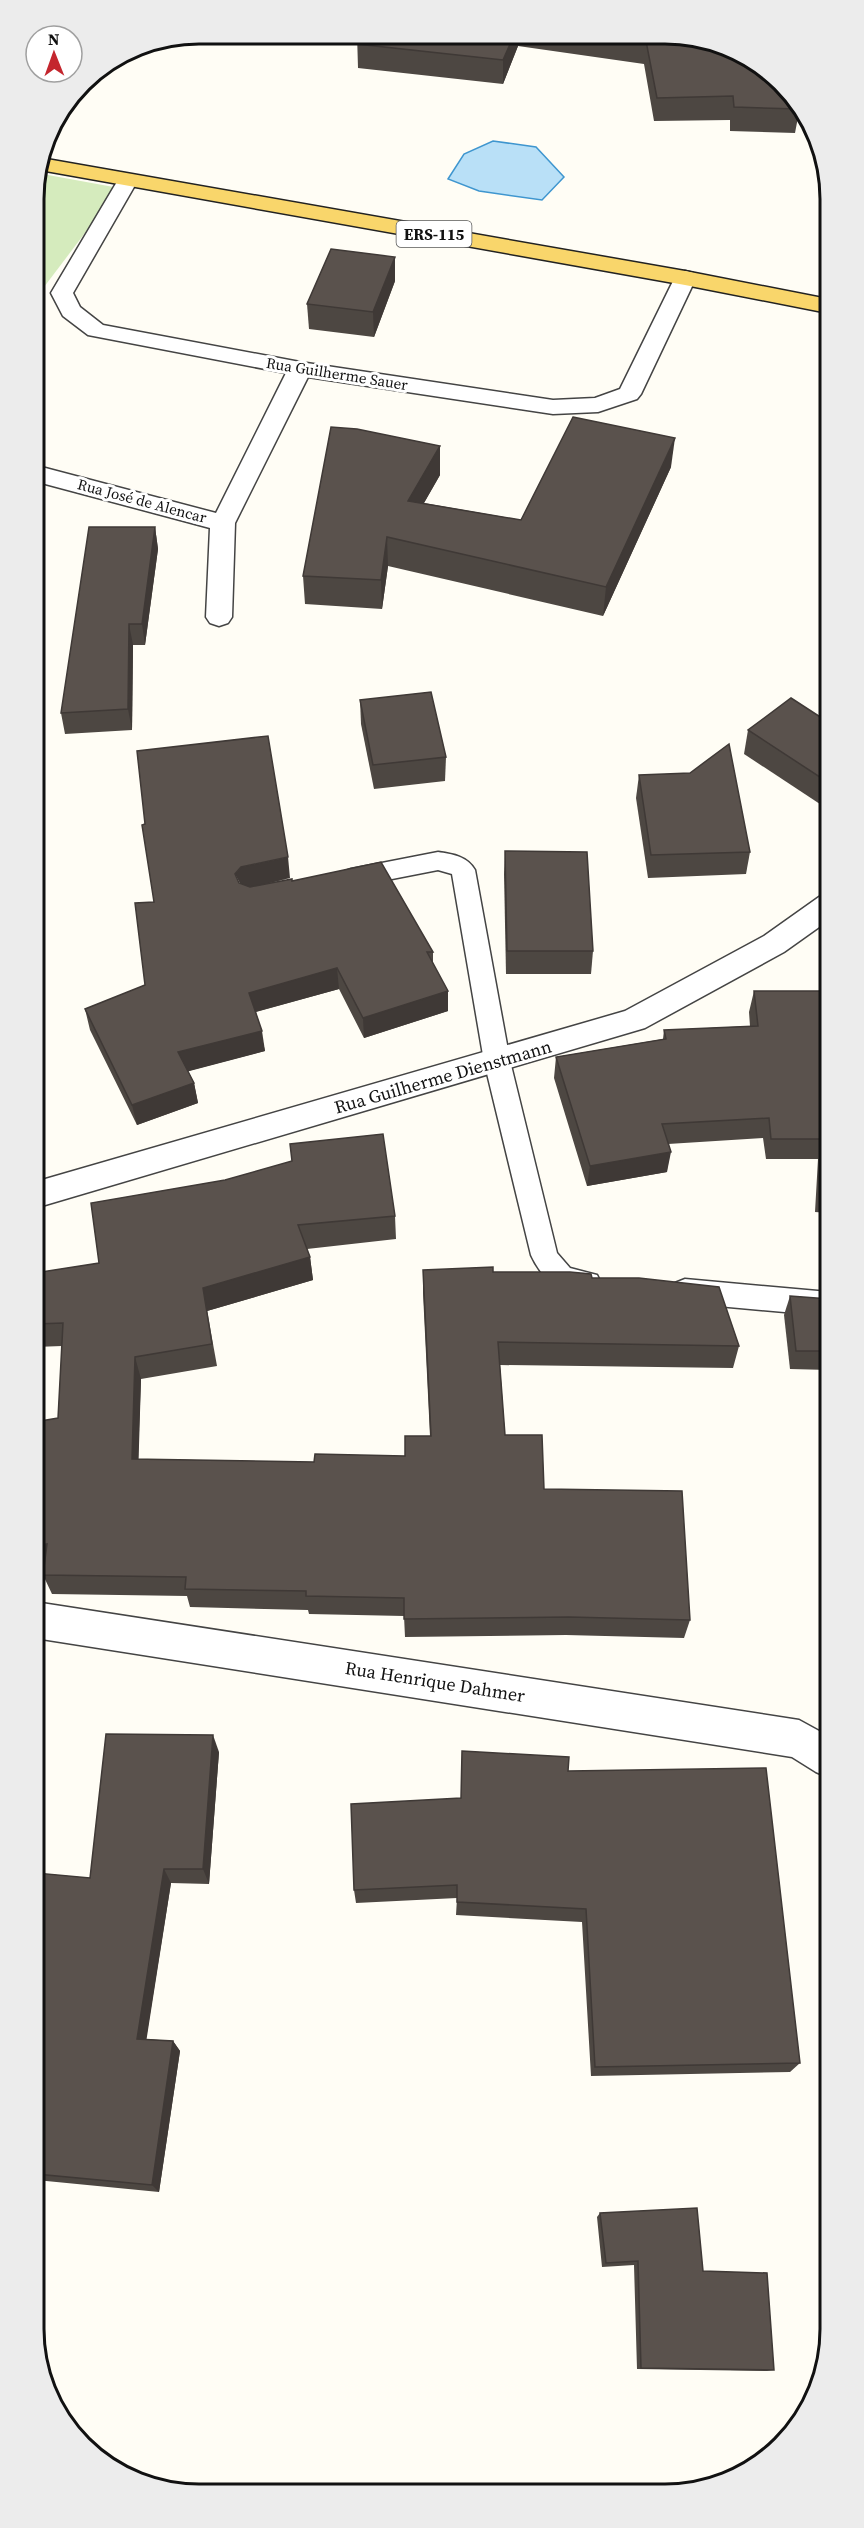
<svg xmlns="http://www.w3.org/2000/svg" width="864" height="2528" font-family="'Source Serif 4',serif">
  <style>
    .green { fill: #d5ebbd }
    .water { fill: #b9e0f7; stroke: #3f96cf; stroke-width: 1.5 }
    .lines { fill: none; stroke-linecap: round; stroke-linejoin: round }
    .lane-casing { stroke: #444; stroke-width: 3 }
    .street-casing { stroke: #444; stroke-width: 3 }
    .primary-casing { stroke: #222; stroke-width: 3 }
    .lane { fill: #fff; fill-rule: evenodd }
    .street { fill: #fff; fill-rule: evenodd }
    .primary { fill: #f9d66b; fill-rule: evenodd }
    .wall { fill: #4d4742 }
    .shaded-wall { fill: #3f3936 }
    .building { fill: #5a524d; stroke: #3f3936; stroke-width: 1.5 }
    .labels { text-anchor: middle; stroke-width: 6; stroke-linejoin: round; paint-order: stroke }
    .far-street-label { font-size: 15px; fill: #111; stroke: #fff }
    .shield { fill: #fff; stroke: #585858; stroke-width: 1.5 }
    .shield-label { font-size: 16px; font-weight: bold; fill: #111 }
    .street-label { font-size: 18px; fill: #111; stroke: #fff }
    .rim { fill: none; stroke: #111; stroke-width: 3 }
  </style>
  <rect width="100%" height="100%" fill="#fffdf5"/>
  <!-- green -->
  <path class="green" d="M37 173 119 188 41 291 34 290 33 188Z"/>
  <!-- water -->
  <path class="water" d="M493 141 536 147 564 177 542 200 479 191 448 179 464 154Z"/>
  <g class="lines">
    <defs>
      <g id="lane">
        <path d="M438 852C452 854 467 856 475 870L510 1061 557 1253 570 1268 597 1275 601 1283 597 1291C566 1302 543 1281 531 1255L484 1061 452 874 438 870 351 887 343 884 339 878 343 872 351 869Z"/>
        <path d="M685 1279 829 1292V1316L685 1303 675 1299 671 1291 675 1283Z"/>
      </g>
      <g id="street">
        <path d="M128 174 135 176 138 180 73 293 80 307 103 325 300 362 553 400 595 398 620 389 677 273 685 271 693 273 696 278 641 394 637 399 598 412 553 414 308 377 235 523 232 617 228 623 219 626 210 623 206 617 210 528 34 481V465L216 513 286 373 88 335 63 316 51 293 118 180 121 176Z"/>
        <path d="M829 894V920L784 952 645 1028 35 1208V1182L625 1011 764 936 819 897Z"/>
        <path d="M35 1602 799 1720 830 1737V1778L816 1772 792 1757 35 1638Z"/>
      </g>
      <path id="primary" d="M41 158 685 271 828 299V313L685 285 40 170H38Z"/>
    </defs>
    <!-- lane casing -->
    <use href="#lane" class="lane-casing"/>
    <!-- street casing -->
    <use href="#street" class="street-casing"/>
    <!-- primary casing -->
    <use href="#primary" class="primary-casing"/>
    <!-- lane -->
    <use href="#lane" class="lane"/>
    <!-- street -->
    <use href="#street" class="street"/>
    <!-- primary -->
    <use href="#primary" class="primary"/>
  </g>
  <!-- wall -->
  <g class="wall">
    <path d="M357 34 698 36 782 81 799 112 795 133 730 131V120L654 121 644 64 518 46 503 84 358 68Z"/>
    <path d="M395 281 374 337 309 329 307 304Z"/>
    <path d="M440 446V475L424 503 521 520 671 467 603 616 388 566 382 609 305 604 303 576Z"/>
    <path d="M155 527 158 549 145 645H133L132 730 65 734 61 713Z"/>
    <path d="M360 700 446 757 445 781 374 789 361 724Z"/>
    <path d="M828 722 829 810 744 754 748 730Z"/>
    <path d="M639 775 750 852 746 874 648 878 636 798Z"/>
    <path d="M505 851 593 951 591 974H506L504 874Z"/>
    <path d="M290 878 270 883 292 881 433 952V964L448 1011 364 1038 339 989 256 1012 265 1051 188 1071 194 1083 198 1103 137 1125 90 1030 85 1009 145 985 154 902Z"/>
    <path d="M754 991H829V1213L815 1212 818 1159H766L763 1138 668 1144 667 1172 587 1186 554 1078 556 1057 663 1039 664 1030 750 1026 749 1012Z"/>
    <path d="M91 1203 395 1216 396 1239 307 1249 310 1257 313 1280 207 1311 217 1366 141 1379 138 1459 314 1462 405 1456 430 1436 423 1293V1270L493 1272 592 1278 739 1346 733 1368 500 1365 505 1435 544 1489 690 1620 684 1638 566 1635 405 1637 404 1616 309 1614 308 1610 190 1607 187 1596 52 1594 43 1575 58 1418 62 1346 35 1347V1273L99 1263Z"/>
    <path d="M790 1296 829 1299V1370L790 1369 784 1315Z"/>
    <path d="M219 1752 209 1884 171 1883 146 2039 173 2041 180 2051 159 2192 36 2180V1873L90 1878Z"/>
    <path d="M568 1771 800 2063 790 2072 591 2076 582 1922 456 1915 457 1898 356 1903 354 1890 460 1798Z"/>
    <path d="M600 2213 703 2271 774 2370 767 2371 637 2369 634 2265 602 2267 597 2217Z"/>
  </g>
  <!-- shaded-wall -->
  <g class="shaded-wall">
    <path d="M514 35H518V46L503 84V60Z"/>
    <path d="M395 257V281L374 337 373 312Z"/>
    <path d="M675 438 671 467 603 616 606 587Z"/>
    <path d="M440 446V475L409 529 408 501Z"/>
    <path d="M155 527 158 549 145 645 142 624Z"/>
    <path d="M387 537 388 566 382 609 381 580Z"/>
    <path d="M129 624 133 645 132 730 128 709Z"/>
    <path d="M288 857 290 878 243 889 235 874 241 867Z"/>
    <path d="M337 968 339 989 251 1013 249 993Z"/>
    <path d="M448 991V1011L364 1038 363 1018Z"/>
    <path d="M262 1031 265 1051 182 1073 178 1052Z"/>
    <path d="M194 1083 198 1103 137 1125 132 1105Z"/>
    <path d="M671 1152 667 1172 587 1186 590 1166Z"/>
    <path d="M310 1257 313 1280 207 1311 217 1366 203 1288Z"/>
    <path d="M135 1357 141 1379 138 1479 132 1459Z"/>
    <path d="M47 1544 56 1563 35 1567V1546Z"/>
    <path d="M213 1735 219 1752 209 1884 203 1869Z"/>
    <path d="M164 1869 171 1883 145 2049 137 2039Z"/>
    <path d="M173 2041 180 2051 159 2192 152 2185Z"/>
  </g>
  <!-- building -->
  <g class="building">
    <path d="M357 34 514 35 503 60 357 44Z"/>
    <path d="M610 36H698L782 81 797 109 734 107 733 96 657 98 646 41Z"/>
    <path d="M331 249 395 257 373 312 307 304Z"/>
    <path d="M573 417 675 438 606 587 387 537 381 580 303 576 331 427 357 429 440 446 408 501 521 520Z"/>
    <path d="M89 527H155L142 624H129L128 709 61 713Z"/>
    <path d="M431 692 446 757 373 765 360 700Z"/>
    <path d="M791 698 828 722 829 783 748 730Z"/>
    <path d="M268 736 288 857 241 867 235 874 239 883 250 887 292 879V881L381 862 433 952H427L448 991 363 1018 337 968 249 993 262 1031 178 1052 194 1083 132 1105 85 1009 145 985 135 903 154 902 142 825 145 824 137 751Z"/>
    <path d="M729 744 750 852 651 855 639 775 690 773Z"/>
    <path d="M505 851 587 852 593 951H507Z"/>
    <path d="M754 991H829V1193H822L824 1139H771L769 1118 662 1124 671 1152 590 1166 556 1057 666 1039 664 1030 758 1026Z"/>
    <path d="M383 1134 395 1216 298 1225 310 1257 203 1288 212 1344 135 1357 132 1459 314 1462 315 1454 405 1456V1436H431L423 1270 493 1267V1272H570L591 1274 592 1278H639L719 1287 739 1346 498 1342 505 1435H542L544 1489 682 1491 690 1620 569 1617 404 1619V1598L306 1596V1591L185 1589 186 1577 43 1575 47 1544 35 1546V1422L58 1418 63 1323 35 1324V1273L99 1263 91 1203 225 1180 292 1161 290 1144Z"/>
    <path d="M790 1296 829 1299V1351H796Z"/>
    <path d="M106 1734 213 1735 203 1869H164L137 2039 173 2041 152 2185 36 2174V1873L90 1878Z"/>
    <path d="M462 1751 569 1757 568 1771 766 1768 800 2063 595 2067 586 1909 457 1902V1885L354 1890 351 1804 461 1798Z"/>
    <path d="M697 2208 703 2271 767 2273 774 2370 641 2368 638 2261 606 2263 600 2213Z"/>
  </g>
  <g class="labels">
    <!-- far-street labels -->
    <g class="far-street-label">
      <text transform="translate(337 374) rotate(9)" y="5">Rua Guilherme Sauer</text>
      <text transform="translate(142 501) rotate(15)" y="5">Rua José de Alencar</text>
    </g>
    <!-- shield labels -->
    <rect class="shield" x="396.5" y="221" width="75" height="26" rx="4.5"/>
    <g class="shield-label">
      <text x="434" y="240">ERS-115</text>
    </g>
    <!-- street labels -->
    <g class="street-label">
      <text transform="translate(443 1077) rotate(-16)" y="6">Rua Guilherme Dienstmann</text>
      <text transform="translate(435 1682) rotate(9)" y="6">Rua Henrique Dahmer</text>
    </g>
  </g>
  <!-- crop -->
  <path d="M0 0H864V2528H0ZM199 44H665A155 155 0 0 1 820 199V2329A155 155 0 0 1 665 2484H199A155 155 0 0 1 44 2329V199A155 155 0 0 1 199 44Z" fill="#ececec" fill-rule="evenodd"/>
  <path class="rim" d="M199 44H665A155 155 0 0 1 820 199V2329A155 155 0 0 1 665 2484H199A155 155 0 0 1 44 2329V199A155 155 0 0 1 199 44Z"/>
  <!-- north arrow -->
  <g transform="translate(54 54) rotate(359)"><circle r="28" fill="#ffffff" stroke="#a0a0a0" stroke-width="1.5"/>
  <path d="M0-4.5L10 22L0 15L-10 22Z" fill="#c4262e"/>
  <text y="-9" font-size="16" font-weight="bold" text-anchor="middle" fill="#111111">N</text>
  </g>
</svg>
